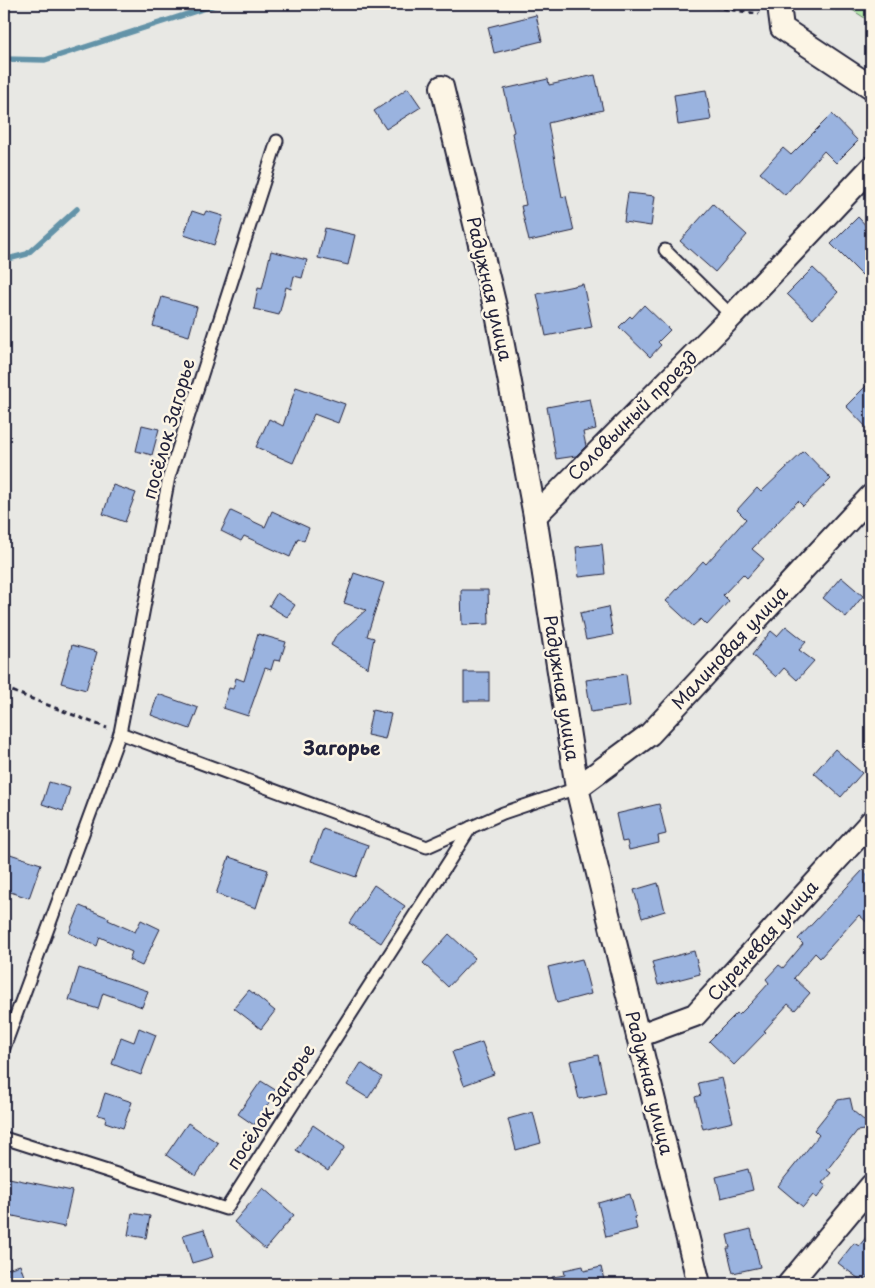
<svg xmlns="http://www.w3.org/2000/svg" width="875" height="1288" font-family="'Playpen Sans',sans-serif">
  <style>
    .green { fill: #b1e6a8; stroke: #6a8472 }
    .lines { fill: none; stroke-linecap: round; stroke-linejoin: round }
    .stream { stroke: #6493a8; stroke-width: 5.5 }
    .building { fill: #9ab3df; stroke: #22223b }
    .lane-casing { stroke: #22223b; stroke-width: 15 }
    .street-casing { stroke: #22223b; stroke-width: 26 }
    .path { stroke: #22223b; stroke-width: 3; stroke-dasharray: 5 4; stroke-linecap: butt }
    .lane { stroke: #fcf5e5; stroke-width: 11 }
    .street { stroke: #fcf5e5; stroke-width: 22 }
    .labels { text-anchor: middle; stroke-width: 5; stroke-linejoin: round; paint-order: stroke }
    .street-label { font-size: 18px; fill: #22223b; stroke: #fcf5e5 }
    .neighbourhood-label { font-size: 19px; font-weight: bold; fill: #22223b; stroke: #fcf5e5 }
  </style>
  <rect width="100%" height="100%" fill="#e8e8e4"/>
  <filter id="ink" filterUnits="userSpaceOnUse"><feTurbulence type="fractalNoise" baseFrequency=".02" numOctaves="2"/><feDisplacementMap in="SourceGraphic" scale="10" xChannelSelector="R" yChannelSelector="G"/><feConvolveMatrix kernelMatrix="1 2 1 2 8 2 1 2 1" color-interpolation-filters="sRGB"/></filter>
  <g filter="url(#ink)">
    <!-- green -->
    <path class="green" d="M843 4H871V22Z"/>
    <g class="lines">
      <!-- stream -->
      <g class="stream">
        <path d="M4 59 45 60 218 4"/>
        <path d="M4 260 27 254 77 209"/>
      </g>
    </g>
    <!-- building -->
    <g class="building">
      <path d="M536 15 542 41 494 53 488 27Z"/>
      <path d="M595 75 603 110 548 123 562 197 566 196 574 231 529 241 521 206 526 205 512 133 514 132 504 89 548 79 549 85Z"/>
      <path d="M408 88 421 107 386 129 374 111Z"/>
      <path d="M706 90 711 120 678 125 674 95Z"/>
      <path d="M832 114 858 141 836 163 824 151 785 195 760 173 783 148 791 155Z"/>
      <path d="M628 193 655 196 651 226 624 222Z"/>
      <path d="M713 204 747 235 715 272 680 241Z"/>
      <path d="M192 211 204 215 206 211 223 216 214 245 184 235Z"/>
      <path d="M858 217 871 231V267L862 275 831 244Z"/>
      <path d="M325 228 355 235 348 265 318 258Z"/>
      <path d="M271 251 307 260 302 278 294 276 291 289 286 287 279 315 254 309 258 288 262 289Z"/>
      <path d="M813 268 838 292 813 319 787 294Z"/>
      <path d="M583 284 592 327 546 336 537 294Z"/>
      <path d="M162 297 197 307 189 336 153 326Z"/>
      <path d="M644 305 670 330 658 342 661 345 650 357 619 327 630 316 632 318Z"/>
      <path d="M871 381V432L846 406Z"/>
      <path d="M296 387 345 404 338 423 314 414 293 463 256 447 269 419 283 426Z"/>
      <path d="M590 399 596 429 583 432 586 446 576 456 556 459 547 407Z"/>
      <path d="M142 425 159 429 152 455 136 451Z"/>
      <path d="M804 451 831 479 803 506 798 501 752 549 764 559 747 578 743 574 723 595 729 601 707 625 701 619 693 626 666 601 703 561 706 564 746 519 737 510 757 488 761 492Z"/>
      <path d="M113 485 136 493 125 522 103 514Z"/>
      <path d="M231 511 265 527 272 511 309 528 304 541 298 538 290 557 244 536 241 541 221 531Z"/>
      <path d="M602 544 605 574 579 577 576 547Z"/>
      <path d="M354 573 384 583 367 636 374 638 368 668 331 645 335 637 366 610 344 603Z"/>
      <path d="M841 577 863 596 846 617 823 598Z"/>
      <path d="M461 590H488L489 624 462 625Z"/>
      <path d="M277 593 295 605 287 617 269 606Z"/>
      <path d="M608 607 613 635 586 640 580 613Z"/>
      <path d="M786 626 806 642 799 650 814 661 797 680 784 668 776 677 752 655 771 631 777 636Z"/>
      <path d="M258 634 286 642 280 661 274 660 271 670 265 668 248 716 223 708 229 688 233 689 236 678 244 681Z"/>
      <path d="M72 645 97 652 86 690 61 683Z"/>
      <rect x="464" y="672" width="25" height="29"/>
      <path d="M626 674 630 706 591 712 586 680Z"/>
      <path d="M158 694 198 708 190 729 151 715Z"/>
      <path d="M372 710 391 714 385 739 367 735Z"/>
      <path d="M835 749 862 773 841 797 814 773Z"/>
      <path d="M49 782 70 788 63 811 42 804Z"/>
      <path d="M659 804 666 834 658 836 659 843 629 850 627 841 622 842 616 814Z"/>
      <path d="M323 829 368 845 356 877 311 861Z"/>
      <path d="M7 853 41 864 29 898 4 890V863Z"/>
      <path d="M229 857 268 870 256 908 216 894Z"/>
      <path d="M863 870 871 878V926L859 915 820 958 815 953 794 978 810 993 795 1010 788 1004 764 1031 766 1032 734 1065 709 1041 737 1013 739 1015 752 1002 769 983 766 979 779 965 783 968 803 944 798 939Z"/>
      <path d="M658 883 665 911 642 918 634 890Z"/>
      <path d="M374 885 405 906 381 943 349 923Z"/>
      <path d="M80 906 109 918 108 920 135 932 141 920 160 929 142 966 129 960 132 952 100 937 97 946 69 933Z"/>
      <path d="M449 934 475 958 448 987 423 963Z"/>
      <path d="M694 951 700 974 658 985 652 962Z"/>
      <path d="M582 959 591 994 557 1003 548 967Z"/>
      <path d="M79 968 148 991 142 1007 103 993 98 1009 69 1000Z"/>
      <path d="M249 990 275 1011 261 1029 234 1008Z"/>
      <path d="M139 1028 156 1035 141 1075 112 1064 121 1037 134 1042Z"/>
      <path d="M482 1042 494 1074 464 1085 452 1052Z"/>
      <path d="M598 1055 606 1093 579 1099 570 1061Z"/>
      <path d="M361 1063 382 1077 368 1098 347 1085Z"/>
      <path d="M722 1078 733 1122 703 1129 695 1097 701 1095 698 1083Z"/>
      <path d="M261 1081 277 1091 254 1125 238 1114Z"/>
      <path d="M105 1093 132 1102 123 1128 105 1122 106 1117 98 1115Z"/>
      <path d="M850 1098 853 1111 871 1126V1129L857 1131 827 1170 831 1173 822 1183 826 1186 817 1198 813 1195 803 1207 778 1186 819 1135 814 1130 838 1100Z"/>
      <path d="M533 1112 541 1143 516 1150 508 1119Z"/>
      <path d="M188 1123 218 1143 196 1176 166 1155Z"/>
      <path d="M313 1125 345 1147 328 1171 296 1150Z"/>
      <path d="M748 1169 753 1190 721 1198 716 1177Z"/>
      <path d="M4 1177 72 1191 64 1227 4 1214Z"/>
      <path d="M263 1188 294 1215 265 1249 234 1222Z"/>
      <path d="M630 1194 636 1217H634L637 1229 606 1237 598 1203Z"/>
      <path d="M132 1213 150 1216 146 1238 128 1235Z"/>
      <path d="M204 1229 213 1257 192 1263 183 1235Z"/>
      <path d="M751 1229 760 1267 733 1273 727 1248H730L727 1235Z"/>
      <path d="M871 1231V1272L863 1282 838 1263 854 1243 859 1246Z"/>
      <path d="M20 1265 27 1284H4V1270Z"/>
      <path d="M583 1266 584 1271 601 1267 605 1284H552V1277L565 1275 564 1270Z"/>
    </g>
    <g class="lines">
      <defs>
        <g id="lane">
          <path d="M665 250 732 316"/>
          <path d="M120 733 169 477 277 141"/>
          <path d="M4 1048 120 733 427 847 503 813 577 788"/>
          <path d="M4 1138 226 1209 471 827"/>
        </g>
        <g id="street">
          <path d="M779 4V5L782 28 871 87"/>
          <path d="M442 87 498 319 535 516 577 788 699 1284"/>
          <path d="M535 516 732 316 871 168"/>
          <path d="M577 788 650 734 871 496"/>
          <path d="M638 1036 695 1015 871 822"/>
          <path d="M789 1284 871 1186"/>
        </g>
      </defs>
      <!-- lane casing -->
      <use href="#lane" class="lane-casing"/>
      <!-- street casing -->
      <use href="#street" class="street-casing"/>
      <!-- path -->
      <g class="path">
        <path d="M696 4 759 14"/>
        <path d="M4 688 107 728"/>
      </g>
      <!-- lane -->
      <use href="#lane" class="lane"/>
      <!-- street -->
      <use href="#street" class="street"/>
    </g>
  </g>
  <g class="labels">
    <!-- street labels -->
    <g class="street-label">
      <text transform="translate(489 289) rotate(77)" y="6">Радужная улица</text>
      <text transform="translate(633 416) rotate(-45)" y="6">Соловьиный проезд</text>
      <text transform="translate(169 429) rotate(-74)" y="6">посёлок Загорье</text>
      <text transform="translate(730 648) rotate(-47)" y="6">Малиновая улица</text>
      <text transform="translate(561 688) rotate(81)" y="6">Радужная улица</text>
      <text transform="translate(763 941) rotate(-48)" y="6">Сиреневая улица</text>
      <text transform="translate(649 1083) rotate(76)" y="6">Радужная улица</text>
      <text transform="translate(271 1107) rotate(-57)" y="6">посёлок Загорье</text>
    </g>
    <!-- neighbourhood labels -->
    <g class="neighbourhood-label">
      <text x="342" y="755">Загорье</text>
    </g>
  </g>
  <!-- margin -->
  <rect width="875" height="1288" fill="none" stroke="#fcf5e5" stroke-width="20"/>
  <rect x="10" y="10" width="855" height="1268" fill="none" stroke="#22223b" stroke-width="2" filter="url(#ink)"/>
</svg>
